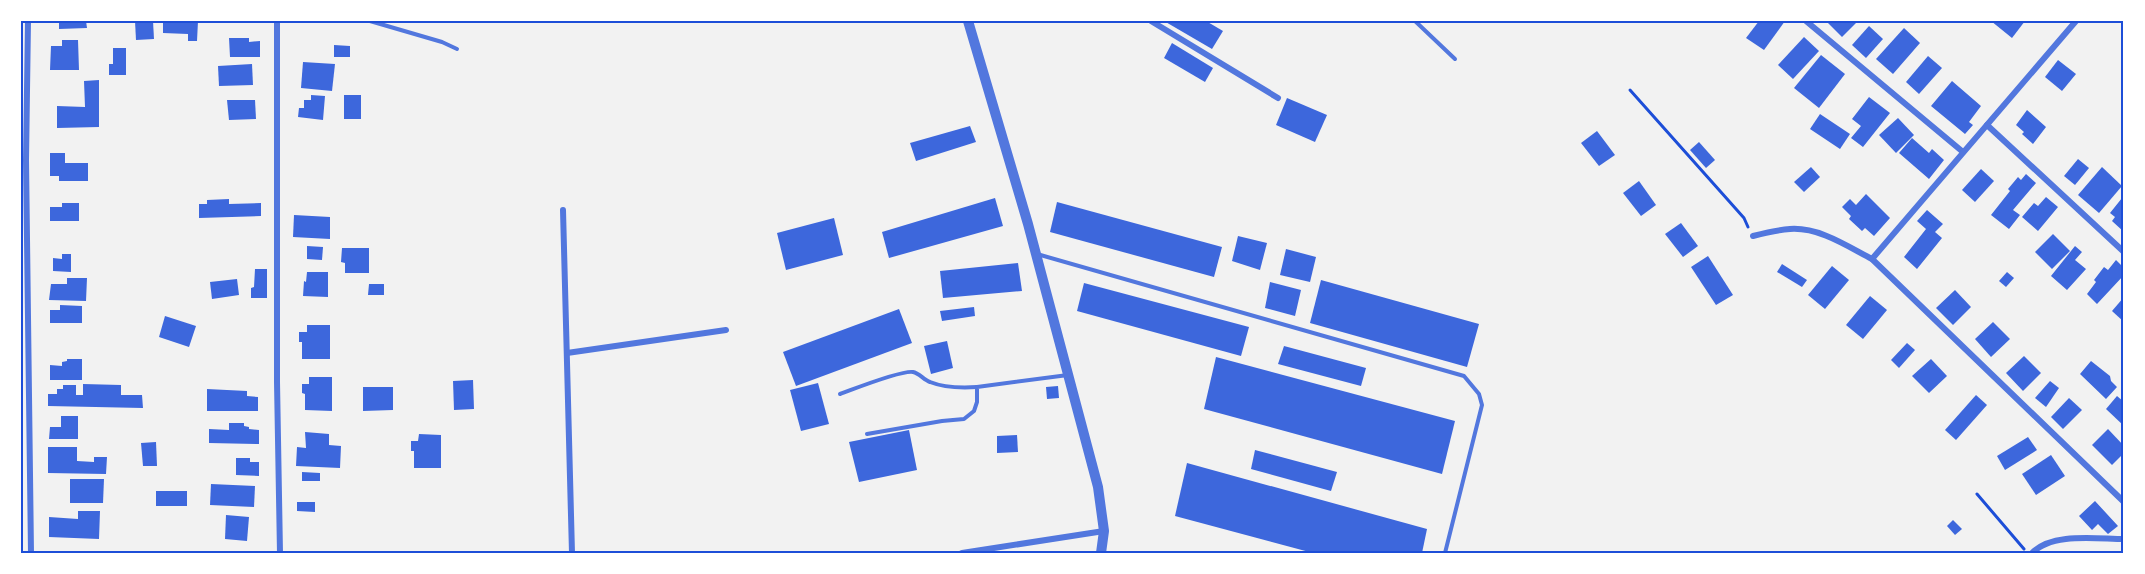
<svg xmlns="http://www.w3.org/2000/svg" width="2145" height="574" font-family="Manrope,sans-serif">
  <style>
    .building { fill: #3d67dc }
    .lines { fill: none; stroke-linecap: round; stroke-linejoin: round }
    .path { stroke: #1d4ed8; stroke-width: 3 }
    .service { stroke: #5277de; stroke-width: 4 }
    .minor { stroke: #5277de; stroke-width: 6 }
    .tertiary { stroke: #5277de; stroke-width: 10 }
    .neatline { fill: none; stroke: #1d4ed8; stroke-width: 2 }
  </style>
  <rect width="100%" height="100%" fill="#f2f2f2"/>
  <!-- building -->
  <g class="building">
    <path d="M59 21H86L87 28 59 29Z"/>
    <path d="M135 21H153L154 39 136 40Z"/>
    <path d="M163 21H198L197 41H188V34L163 33Z"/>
    <path d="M1164 21H1206L1223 31 1212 49Z"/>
    <path d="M1759 21H1785L1764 50 1746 38Z"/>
    <path d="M1826 21H1858L1842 37Z"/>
    <path d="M1991 21H2025L2012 38Z"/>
    <path d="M1869 26 1883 39 1866 58 1852 45Z"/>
    <path d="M1904 28 1920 43 1893 74 1876 59Z"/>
    <path d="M1804 37 1819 51 1793 79 1778 65Z"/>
    <path d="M229 38H249V42L260 41V57H230Z"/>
    <path d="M62 40H78L79 70H50L51 46H62Z"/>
    <path d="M1172 43 1213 68 1205 82 1164 58Z"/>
    <path d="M334 45 350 46V57H334Z"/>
    <path d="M113 48H126V75H109V64H113Z"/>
    <path d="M1821 55 1845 74 1819 108 1794 88Z"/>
    <path d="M1928 56 1942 68 1919 94 1906 82Z"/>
    <path d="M2058 60 2076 74 2062 91 2045 77Z"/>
    <path d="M303 62 335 64 332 91 301 88Z"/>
    <path d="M252 64 253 85 219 86 218 66Z"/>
    <path d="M99 80V127L57 128V106L85 107 84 81Z"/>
    <path d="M1952 81 1981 106 1969 122 1973 125 1965 134 1931 106Z"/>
    <path d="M311 95 325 96 323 120 298 117 299 108H304V100H311Z"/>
    <rect x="344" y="95" width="17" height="24"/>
    <path d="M1869 97 1890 113 1863 147 1851 138 1861 126 1852 119Z"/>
    <path d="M1287 98 1327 115 1315 142 1276 125Z"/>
    <path d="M227 100H255L256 119 229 120Z"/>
    <path d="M2027 110 2046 127 2033 144 2022 134 2024 132 2016 125Z"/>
    <path d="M1820 114 1850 134 1840 149 1810 129Z"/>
    <path d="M1898 118 1914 135 1896 153 1879 135Z"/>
    <path d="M970 126 976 142 916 161 910 143Z"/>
    <path d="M1597 131 1615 155 1599 166 1581 143Z"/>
    <path d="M1912 138 1929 153 1932 149 1944 160 1929 179 1899 153Z"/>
    <path d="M1699 142 1715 160 1706 168 1690 150Z"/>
    <path d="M50 153H65V163H88V181H59V176H50Z"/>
    <path d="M2078 159 2089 168 2075 185 2064 176Z"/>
    <path d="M1811 167 1820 177 1804 192 1794 182Z"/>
    <path d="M2102 167 2122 186 2099 213 2078 195Z"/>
    <path d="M1981 169 1994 181 1975 202 1962 190Z"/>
    <path d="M2026 174 2036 183 2013 210 2020 215 2009 229 1991 215 2010 191 2008 189 2018 177 2021 180Z"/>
    <path d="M1639 181 1656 205 1641 216 1623 193Z"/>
    <path d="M1866 194 1890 218 1874 236 1865 228 1862 231 1849 219 1851 216 1842 207 1850 199 1856 205Z"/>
    <path d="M2046 197 2058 207 2038 231 2022 217 2034 203 2038 206Z"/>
    <path d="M995 198 1003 226 889 258 882 232Z"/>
    <path d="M2122 198 2124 200V232L2112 221 2115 217 2110 213Z"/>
    <path d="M229 199V204L261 203V216L199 218V204H207V200Z"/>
    <path d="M1057 202 1222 247 1214 277 1050 232Z"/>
    <path d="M62 203H79V221H50V207H62Z"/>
    <path d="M1927 210 1943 224 1935 232 1942 238 1917 269 1904 257 1926 229 1917 221Z"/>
    <path d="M294 215 330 217V239L293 237Z"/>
    <path d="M834 218 843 255 786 270 777 233Z"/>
    <path d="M1681 223 1698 246 1683 257 1665 234Z"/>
    <path d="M2053 234 2070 251 2052 269 2035 252Z"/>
    <path d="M1238 236 1267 243 1260 270 1232 261Z"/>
    <path d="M307 246 323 247 322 260 307 259Z"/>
    <path d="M2075 246 2082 252 2075 260 2086 269 2067 290 2051 276Z"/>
    <path d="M342 248H369V273H345V263L341 262Z"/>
    <path d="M1286 249 1316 257 1310 282 1280 275Z"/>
    <path d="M62 254H71V272L53 271V258L62 259Z"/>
    <path d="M1708 256 1733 295 1716 305 1691 267Z"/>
    <path d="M2116 260 2124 268V275L2097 304 2087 294 2096 282 2094 280 2104 267 2108 270Z"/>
    <path d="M1018 263 1022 291 943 298 940 271Z"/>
    <path d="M1782 264 1807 280 1802 287 1777 272Z"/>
    <path d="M1832 266 1849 280 1825 309 1808 295Z"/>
    <path d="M255 269H267V298H251V288L254 287Z"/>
    <path d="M307 272H328V297L303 296 304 281 306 282Z"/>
    <path d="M2007 272 2014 278 2006 287 1999 281Z"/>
    <path d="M67 278H87L86 301 49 300 51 284H67Z"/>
    <path d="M237 279 239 295 212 299 210 282Z"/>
    <path d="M1321 280 1479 324 1467 367 1310 323Z"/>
    <path d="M1270 282 1301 290 1295 316 1265 308Z"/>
    <path d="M1084 283 1249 327 1241 356 1077 311Z"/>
    <path d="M369 284H384V295H368Z"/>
    <path d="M1955 290 1971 307 1953 325 1936 308Z"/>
    <path d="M1870 296 1887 310 1863 339 1846 325Z"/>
    <path d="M2124 297V322L2112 311Z"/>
    <path d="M60 305 82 306V323H50V310H60Z"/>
    <path d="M974 307 975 316 942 321 940 311Z"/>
    <path d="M899 309 912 343 796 386 783 352Z"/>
    <path d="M165 316 196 326 189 347 159 337Z"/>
    <path d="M1993 322 2010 339 1991 357 1975 339Z"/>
    <path d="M307 325H330V359H302V342H299V332H307Z"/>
    <path d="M947 341 953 368 931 374 924 346Z"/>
    <path d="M1907 343 1915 350 1899 368 1891 360Z"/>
    <path d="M1284 346 1366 368 1361 386 1278 364Z"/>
    <path d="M2024 356 2041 373 2023 391 2006 373Z"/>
    <path d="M1216 357 1455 421 1442 474 1204 409Z"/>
    <path d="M67 359H82V380H50V365L62 366V362L67 361Z"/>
    <path d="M1931 359 1947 376 1929 393 1912 376Z"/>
    <path d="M2091 361 2110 376 2111 381 2117 387 2106 399 2080 374Z"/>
    <path d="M309 377H332V411L305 410V394L302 393V384H309Z"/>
    <path d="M473 380 474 409 454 410 453 381Z"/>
    <path d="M2050 381 2059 388 2046 407 2035 398Z"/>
    <path d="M818 383 829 424 801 431 790 390Z"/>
    <path d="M83 384 121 385V395H142L143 408 48 406V394H57V389H63V385H76V395H83Z"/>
    <path d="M1058 386 1059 398 1047 399 1046 387Z"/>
    <path d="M363 387H393V410L363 411Z"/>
    <path d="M207 389 247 391V396L258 397V411H207Z"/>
    <path d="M1976 395 1987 405 1956 440 1945 430Z"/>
    <path d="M2117 396 2124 402V426L2106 409Z"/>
    <path d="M2069 398 2082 410 2063 429 2051 417Z"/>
    <path d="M61 416H78V439H49L50 427H61Z"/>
    <path d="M229 423H244V426L249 427V429L259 430V444L209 443V429L229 430Z"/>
    <path d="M2108 429 2124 446V453L2112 465 2092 445Z"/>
    <path d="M909 430 917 470 859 482 849 442Z"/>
    <path d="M305 432 329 434V445L341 446 340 468 296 466 297 447 306 448Z"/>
    <path d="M419 434 441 435V468H414V451H411V441H418Z"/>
    <path d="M1017 435 1018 452 997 453V436Z"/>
    <path d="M2028 437 2037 450 2005 470 1997 456Z"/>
    <path d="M156 442 157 466H143L141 443Z"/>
    <path d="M48 447H77V461L94 462V457H107L106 474 48 473Z"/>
    <path d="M1255 450 1337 472 1331 491 1251 469Z"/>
    <path d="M2051 455 2065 476 2036 495 2022 474Z"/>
    <path d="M236 458H250V462H259V476L236 475Z"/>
    <path d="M1187 463 1427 529 1422 553H1313L1175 516Z"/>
    <path d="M302 472 320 473V481H302Z"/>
    <path d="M70 479H104L103 503H70Z"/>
    <path d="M211 484 255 486 254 507 210 505Z"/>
    <rect x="156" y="491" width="31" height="15"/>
    <path d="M2095 501 2118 526 2108 534 2098 524 2092 530 2079 516Z"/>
    <path d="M297 502H315V512L297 511Z"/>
    <path d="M78 511H100L99 539 49 537V517L78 519Z"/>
    <path d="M226 515 249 517 247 541 225 539Z"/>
    <path d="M1953 520 1962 529 1955 535 1947 526Z"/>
  </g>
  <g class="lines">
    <!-- path -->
    <g class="path">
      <path d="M1630 90 1728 200 1744 218 1748 227"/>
      <path d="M1977 494 2024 549"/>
    </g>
    <!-- service -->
    <g class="service">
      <path d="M370 21 442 42 457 49"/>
      <path d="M1415 21 1455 59"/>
      <path d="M1037 254 1464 376 1479 394 1482 405 1445 553"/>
      <path d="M840 394C854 389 901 370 913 372 919 373 924 380 930 382 945 388 961 388 977 387"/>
      <path d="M867 434 942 421 964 419 974 411 977 402V387L1068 375"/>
    </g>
    <!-- minor -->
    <g class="minor">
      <path d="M28 21 26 160 31 553"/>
      <path d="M277 21V382L280 553"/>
      <path d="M1151 21 1278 98"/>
      <path d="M1806 21 1963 152"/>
      <path d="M1987 125 2124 252"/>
      <path d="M563 210 572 553"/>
      <path d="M1753 236C1765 233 1777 230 1790 229 1819 227 1847 246 1872 259L2124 502"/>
      <path d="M1872 259 2076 21"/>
      <path d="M567 353 726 330"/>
      <path d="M962 553 1104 531"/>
      <path d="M2032 553C2052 532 2097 539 2124 539"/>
    </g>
    <!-- tertiary -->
    <path class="tertiary" d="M968 21 1028 224 1098 487 1104 531 1101 553"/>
  </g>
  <!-- border -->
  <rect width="2145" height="574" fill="none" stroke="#ffffff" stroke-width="45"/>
  <rect x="22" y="22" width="2100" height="530" class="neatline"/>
</svg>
